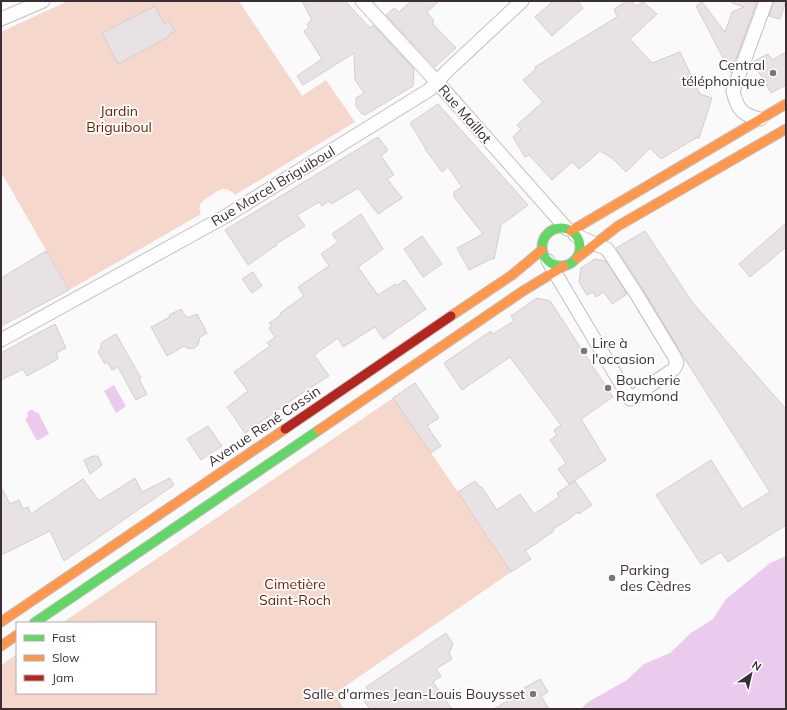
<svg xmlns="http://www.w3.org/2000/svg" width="787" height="710" font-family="Mulish,sans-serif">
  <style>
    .green { fill: #f6d7cc }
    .water { fill: #eacbee }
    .building { fill: #e8e2e5; stroke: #d2cdd0 }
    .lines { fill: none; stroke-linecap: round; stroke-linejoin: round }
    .street-casing { stroke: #c5bfc1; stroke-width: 15 }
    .fast-casing { stroke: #c5bfc1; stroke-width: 11 }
    .slow-casing { stroke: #c5bfc1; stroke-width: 11 }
    .jam-casing { stroke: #c5bfc1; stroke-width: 11 }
    .street { stroke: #fefefe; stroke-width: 13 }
    .fast { stroke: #63d668; stroke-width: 9 }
    .slow { stroke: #ff974d; stroke-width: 9 }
    .jam { stroke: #b3261e; stroke-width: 9 }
    .poi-dot { fill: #7e7578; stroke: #fff; stroke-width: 1.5 }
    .labels { text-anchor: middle; stroke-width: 3.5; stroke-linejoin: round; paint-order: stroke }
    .poi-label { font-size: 14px; fill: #3c2e32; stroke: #fff; text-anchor: start }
    .park-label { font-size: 14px; fill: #6b2001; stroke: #fff }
    .street-label { font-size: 14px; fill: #3c2e32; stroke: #fff }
  </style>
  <rect width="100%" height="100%" fill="#fafafa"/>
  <!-- green -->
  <g class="green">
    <path d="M68 1H239L302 96 326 80 355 122 235 195C232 192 229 189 224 189 219 189 202 200 200 205 199 208 200 211 201 214L69 290 1 172V32Z"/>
    <path d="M393 398 458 492 484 532 511 572 334 694 344 709H1V665L17 654V693H155V623H62Z"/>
  </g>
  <!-- water -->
  <g class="water">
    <path d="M114 385 126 406 116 413 104 391Z"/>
    <path d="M30 410H33L36 413 38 412 49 434 37 441 25 419 28 417 27 413Z"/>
    <path d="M786 556V709H581L588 702 627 680 644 664 670 653 691 633 713 619 726 599 770 563Z"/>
  </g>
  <!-- building -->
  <g class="building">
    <path d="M302 1H345L370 28 373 25 414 69 413 86 365 115 361 113 356 106V98L364 93 355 80 354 53 303 85 297 76 322 59 304 31 309 27 307 24 312 20Z"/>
    <path d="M411 1H439L427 12 434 21 432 23 456 48 435 67 386 15 394 8 399 12Z"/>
    <path d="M553 1H578L583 8 552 36 535 17Z"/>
    <path d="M627 1H632L636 6 643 2 657 14 630 39 652 63 680 52 700 94 712 98 699 138H696L661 159 650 148 626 172 612 158 600 151 579 169 572 162 552 180 529 155 525 157 513 137 521 129 517 125 543 102 523 80 536 69 535 67 617 17 614 9Z"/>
    <path d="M732 1H757L731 73 696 6 702 2 725 32 732 12 744 7 732 3Z"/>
    <path d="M774 1H786L780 19 769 16Z"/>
    <path d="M155 6 164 24 169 21 175 32 169 34 170 36 118 64 102 33Z"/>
    <path d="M786 52V85L771 93 753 62 768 54 772 60Z"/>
    <path d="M438 104 528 205 501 225 494 259H491L469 270 457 248 483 234 454 197V192L462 187 448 167 442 172 425 149H426L410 123Z"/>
    <path d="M378 137 388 150 381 156 394 175 387 179 402 198 378 214 358 188 331 204 329 201 322 206 319 202 297 215 305 226 276 244 277 245 248 265 225 230Z"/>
    <path d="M361 214 383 249 358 267 365 277 378 295 395 284 396 286 405 280 426 309 383 339 375 327 343 347 338 338 314 355 329 376 305 391 245 433 227 407 248 391 234 372 270 346 267 343 275 337 269 328 272 326 269 323 281 315 280 313 304 296 298 287 329 266 321 254 338 242 332 234Z"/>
    <path d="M786 223V247L750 277 739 264Z"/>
    <path d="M645 231 692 302 786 409V525L728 562 721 552 701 564 656 495 711 460 742 509 770 492 683 356 644 291 616 248Z"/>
    <path d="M422 236 442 264 423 277 404 249Z"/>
    <path d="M46 251 69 290 1 326V278Z"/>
    <path d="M595 259 606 261 627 294 612 304 604 292 596 297 593 292 587 295 579 282 581 268Z"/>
    <path d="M253 272 262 286 252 293 242 279Z"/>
    <path d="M537 298 550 301 613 397 581 419 606 460 569 484 558 469 566 463 550 440 557 435 554 430 561 425 510 357 462 390 444 363 491 331 493 334 514 321 511 316Z"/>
    <path d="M181 309 187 318 197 314 207 333 200 337 198 345 194 348 189 349 184 346 167 356 151 327 170 317 169 315Z"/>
    <path d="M55 324 66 348 56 353 58 359 27 376 23 369 1 380V353Z"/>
    <path d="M116 334 141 378 139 379 147 394 136 400 118 367 112 370 107 362 105 364 98 352 101 347V343Z"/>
    <path d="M415 383 439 418 427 426 441 446 431 453 393 398Z"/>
    <path d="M208 426 222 446 201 460 187 439Z"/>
    <path d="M93 456H98L102 465 90 474 84 460Z"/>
    <path d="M135 478 142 492 170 478 174 485 64 561 50 531 1 555V487L10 504 19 500 23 509 28 507 31 514 83 479 99 501Z"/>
    <path d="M475 481 480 487 481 486 497 510 520 494 534 514 559 497 557 493 575 481 592 505 579 514 578 512 566 521 553 529 554 531 525 551 531 559 511 572 483 531 458 492Z"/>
    <path d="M446 633 453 644 449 653 452 659 436 669 441 676 433 682 452 709H370L363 700 371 695 366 687Z"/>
    <path d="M540 679 548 692 541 696 549 709H494L520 693 519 691Z"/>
  </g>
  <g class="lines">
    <defs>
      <g id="street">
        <path d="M362 1 437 82 567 229"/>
        <path d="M1 19 43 1"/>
        <path d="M760 119C742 115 737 109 733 91L766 1"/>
        <path d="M548 261 630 399 674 369 677 363 674 356 637 295 607 249 575 235"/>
        <path d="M1 340 226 216 429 90 447 71 522 1"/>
      </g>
      <g id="fast">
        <circle cx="561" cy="247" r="19"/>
        <path d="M34 623 319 430"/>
      </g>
      <g id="slow">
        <path d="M571 231 786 104"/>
        <path d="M577 258 618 226 786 129"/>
        <path d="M451 316 512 275 542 250"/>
        <path d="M319 430 523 291 564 266"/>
        <path d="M1 622 285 429"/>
        <path d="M1 646 17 635"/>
      </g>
      <path id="jam" d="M285 429 451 316"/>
    </defs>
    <!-- street casing -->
    <use href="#street" class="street-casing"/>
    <!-- fast casing -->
    <use href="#fast" class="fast-casing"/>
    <!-- slow casing -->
    <use href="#slow" class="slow-casing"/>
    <!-- jam casing -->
    <use href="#jam" class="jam-casing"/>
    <!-- street -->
    <use href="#street" class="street"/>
    <!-- fast -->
    <use href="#fast" class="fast"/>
    <!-- slow -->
    <use href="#slow" class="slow"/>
    <!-- jam -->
    <use href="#jam" class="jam"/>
  </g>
  <!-- markers -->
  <g class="poi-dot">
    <circle cx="773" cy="73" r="4"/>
    <circle cx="584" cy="351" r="4"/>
    <circle cx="608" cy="388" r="4"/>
    <circle cx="612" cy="578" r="4"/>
    <circle cx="533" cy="694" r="4"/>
  </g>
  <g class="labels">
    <!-- poi labels -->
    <g class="poi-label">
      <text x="765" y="70" text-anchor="end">Central<tspan x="765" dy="16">téléphonique</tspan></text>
      <text x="592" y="348">Lire à<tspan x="592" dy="16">l'occasion</tspan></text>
      <text x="616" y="385">Boucherie<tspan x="616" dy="16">Raymond</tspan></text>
      <text x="620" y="575">Parking<tspan x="620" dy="16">des Cèdres</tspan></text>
      <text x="525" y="699" text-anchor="end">Salle d'armes Jean-Louis Bouysset</text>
    </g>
    <!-- park labels -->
    <g class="park-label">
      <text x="119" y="116">Jardin<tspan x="119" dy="16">Briguiboul</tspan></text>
      <text x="295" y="589">Cimetière<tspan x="295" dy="16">Saint-Roch</tspan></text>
    </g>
    <!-- street labels -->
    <g class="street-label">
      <text transform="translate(465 114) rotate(49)" y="5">Rue Maillot</text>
      <text transform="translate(273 186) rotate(-31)" y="5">Rue Marcel Briguiboul</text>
      <text transform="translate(264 426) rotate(-34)" y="5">Avenue René Cassin</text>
    </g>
  </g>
  <!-- border -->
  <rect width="787" height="710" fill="none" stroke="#3c2e32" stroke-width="4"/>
  <!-- legend -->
  <rect x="16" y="622" width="140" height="72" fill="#ffffff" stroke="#b1abad"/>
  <rect x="24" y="635" width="20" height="6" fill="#63d668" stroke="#b1abad"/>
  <text x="52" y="642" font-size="12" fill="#3c2e32">Fast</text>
  <rect x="24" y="655" width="20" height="6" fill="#ff974d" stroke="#b1abad"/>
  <text x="52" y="662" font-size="12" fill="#3c2e32">Slow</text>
  <rect x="24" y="675" width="20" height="6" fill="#b3261e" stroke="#b1abad"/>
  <text x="52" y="682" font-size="12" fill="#3c2e32">Jam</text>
  <!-- north arrow -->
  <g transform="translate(751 674) rotate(34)" stroke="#ffffff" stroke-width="3" paint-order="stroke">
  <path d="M0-3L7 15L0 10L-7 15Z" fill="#3c2e32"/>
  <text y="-6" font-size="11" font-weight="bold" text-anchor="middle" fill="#3c2e32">N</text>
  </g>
</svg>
